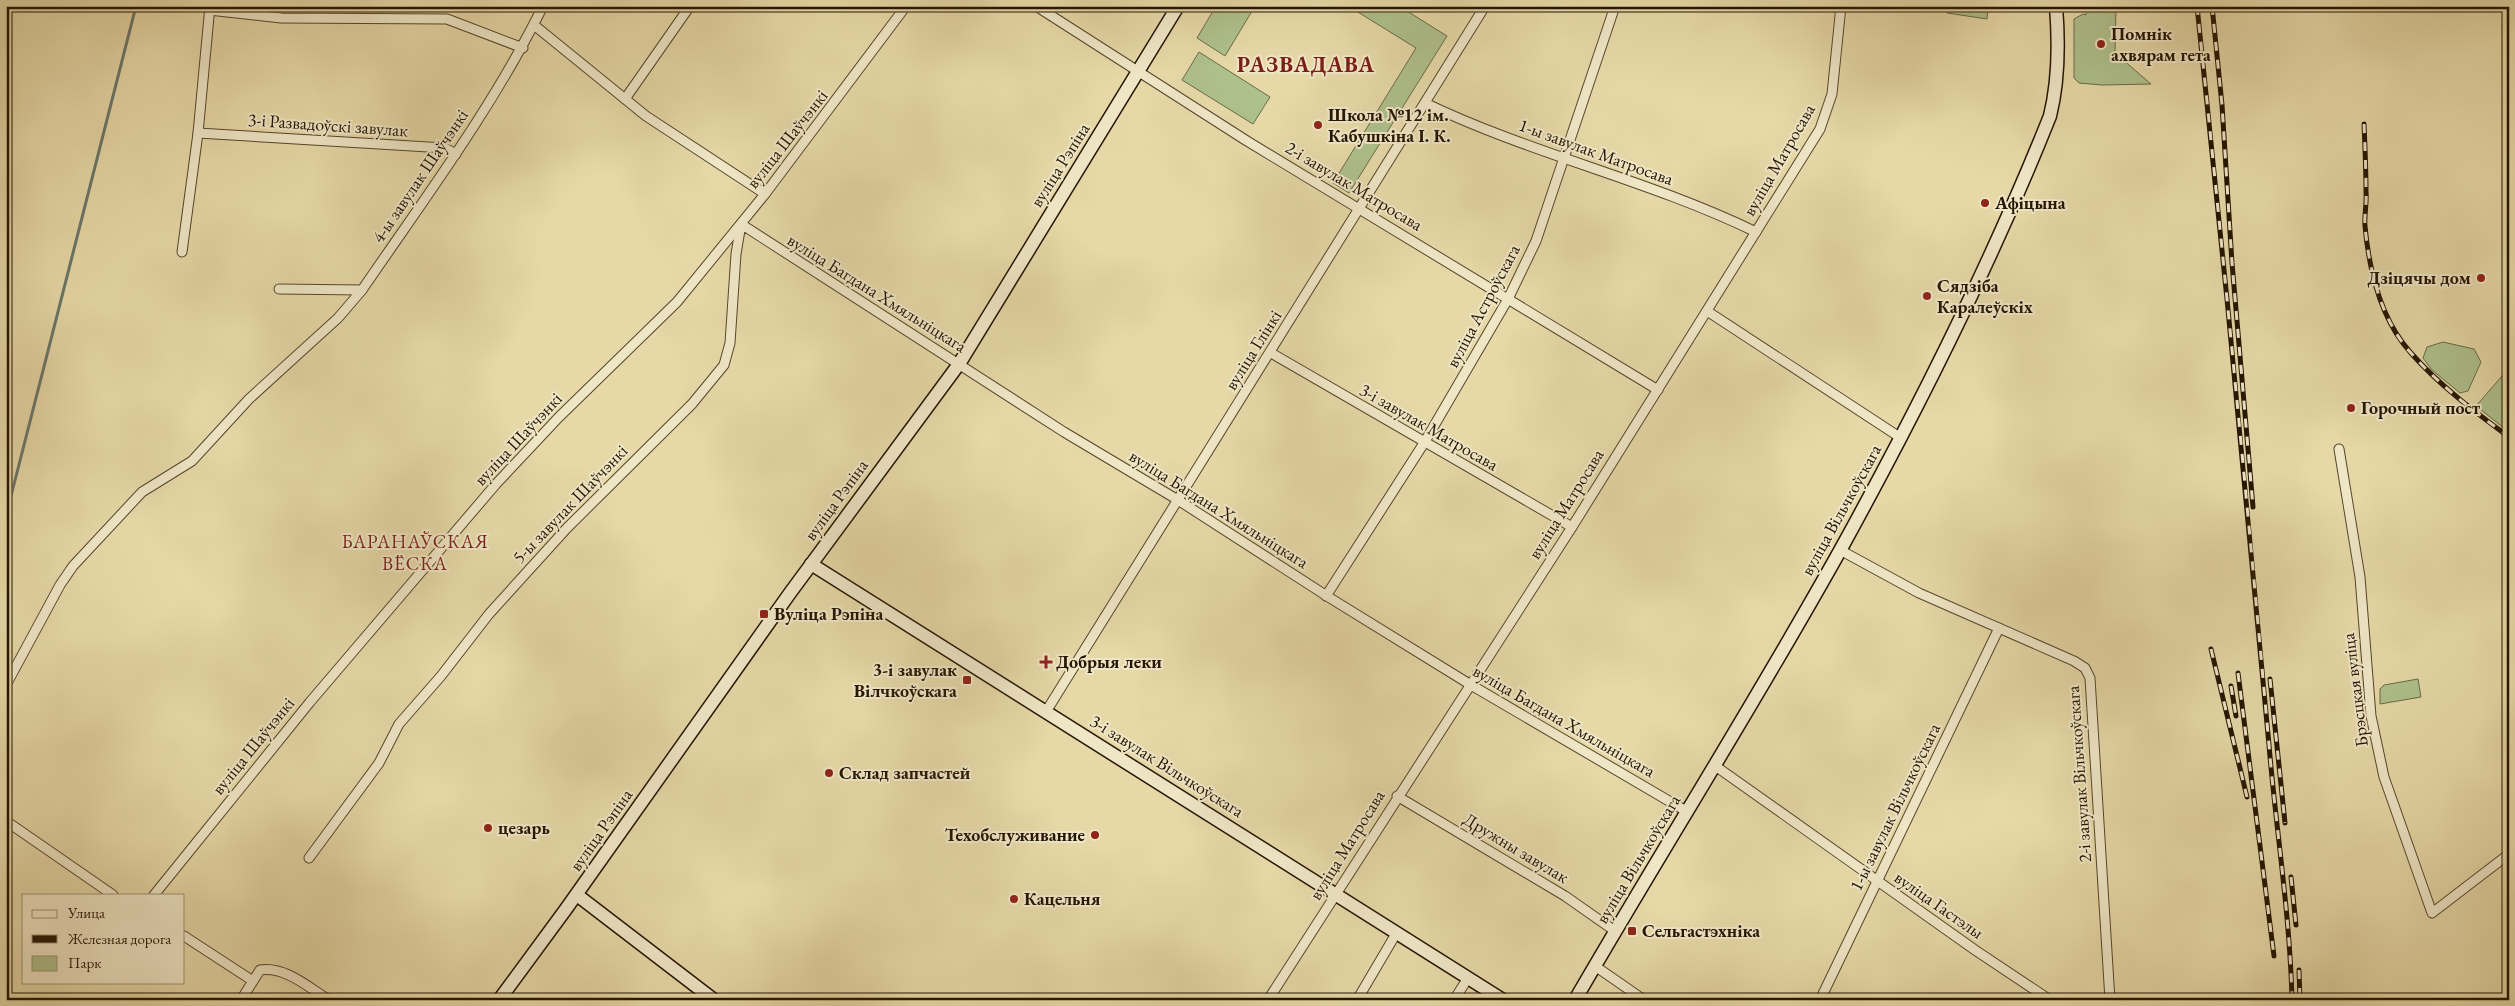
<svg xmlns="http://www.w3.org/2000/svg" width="2515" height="1006" font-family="'EB Garamond',serif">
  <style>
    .green { fill: #aec08c; stroke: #6a6a47 }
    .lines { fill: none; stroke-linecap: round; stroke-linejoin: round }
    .stream { stroke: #6a776a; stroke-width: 3 }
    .street-casing { stroke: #55462b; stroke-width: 11 }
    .secondary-casing { stroke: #251502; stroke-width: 15 }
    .street { stroke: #efe6c6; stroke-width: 9 }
    .secondary { stroke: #efe6c6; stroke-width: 12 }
    .rail-casing { stroke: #251502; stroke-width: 5 }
    .rail { stroke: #efe6c6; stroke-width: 3; stroke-dasharray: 9; stroke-linecap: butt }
    .poi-dot { fill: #8f2418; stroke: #efe6c6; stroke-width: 2 }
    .labels { text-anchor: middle; stroke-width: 4; stroke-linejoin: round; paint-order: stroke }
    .poi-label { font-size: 18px; font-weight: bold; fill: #251502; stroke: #efe6c6; text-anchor: start }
    .street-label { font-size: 18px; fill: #251502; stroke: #efe6c6 }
    .neighbourhood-label { font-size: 19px; letter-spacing: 1px; fill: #7a1f14; stroke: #efe6c6 }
    .district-label { font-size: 22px; font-weight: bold; letter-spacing: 1px; fill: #7a1f14; stroke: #efe6c6 }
  </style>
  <rect width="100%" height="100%" fill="#e6d8a7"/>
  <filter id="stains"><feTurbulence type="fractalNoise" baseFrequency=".004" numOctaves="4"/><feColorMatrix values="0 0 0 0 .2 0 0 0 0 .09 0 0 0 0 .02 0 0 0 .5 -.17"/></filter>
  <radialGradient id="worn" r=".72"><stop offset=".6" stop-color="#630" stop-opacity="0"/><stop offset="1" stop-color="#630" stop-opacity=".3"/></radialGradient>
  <!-- green -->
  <g class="green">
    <path d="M1216 6H1255L1225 56 1197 38Z"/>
    <path d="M1348 6H1399L1447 36 1349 193 1333 183 1416 48Z"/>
    <path d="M1946 6H1988L1987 19 1947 13Z"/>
    <path d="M2086 6H2116L2115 53 2151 84 2102 85 2079 83 2074 78V19L2083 14 2086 15Z"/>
    <path d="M1199 52 1270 97 1253 124 1182 80Z"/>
    <path d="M2443 342 2474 349 2481 362 2468 391 2460 393 2432 370 2423 358 2427 347Z"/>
    <path d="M2509 368V432L2476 406Z"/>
    <path d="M2418 679 2421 697 2380 704V689L2384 685Z"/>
  </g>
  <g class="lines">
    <!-- stream -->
    <path class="stream" d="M6 501 11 496 136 6"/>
    <defs>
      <g id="street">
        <path d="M1036 6 1247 141 1658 390"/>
        <path d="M209 10 281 18 447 19 523 48"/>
        <path d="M534 25 646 116 765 194"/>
        <path d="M625 99 690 6"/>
        <path d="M1425 103C1531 154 1649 180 1756 232"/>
        <path d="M198 133 445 148 456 154"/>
        <path d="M182 252 198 133 210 6"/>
        <path d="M279 289 362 290C425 198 493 107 543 6"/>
        <path d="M1707 311 1901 438"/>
        <path d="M1271 353 1572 527"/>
        <path d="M2339 449 2360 577 2371 716 2384 777 2432 913 2509 854"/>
        <path d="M1840 550 1919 593 2074 661 2085 668 2090 678 2110 1000"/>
        <path d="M1326 596 1424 443 1508 299 1536 241 1615 6"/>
        <path d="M6 685 60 585 73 566 142 492 192 461 249 399 338 318 362 290"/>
        <path d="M1047 710 1485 6"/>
        <path d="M1714 765 1975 950 2050 1000"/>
        <path d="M1397 796 1565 896 1615 931"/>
        <path d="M6 821 113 895"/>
        <path d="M309 858 379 763 399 724 441 676 489 614 567 528 692 404 724 365 730 343 736 254 741 224 1064 432 1178 500 1330 598 1471 685 1686 811"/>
        <path d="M154 895 310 702 496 484 559 417 677 302 765 194 906 6"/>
        <path d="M184 936 253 981 241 1000"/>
        <path d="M1595 966 1644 1000"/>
        <path d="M253 981 260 970C285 966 308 987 329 1000"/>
        <path d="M1268 1000 1572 527 1820 129 1832 94 1841 6"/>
        <path d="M1357 1000 1397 932"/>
        <path d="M1454 1000 1468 978"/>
        <path d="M1820 1000 1999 628"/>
      </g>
      <g id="secondary">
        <path d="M811 564 1503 1000"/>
        <path d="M577 895 714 1000"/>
        <path d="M499 1000 566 909 790 593 959 364 1178 6"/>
        <path d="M1575 1000C1663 848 1757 700 1842 547 1919 407 1991 264 2050 116 2059 80 2059 43 2056 6"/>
      </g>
    </defs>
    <!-- street casing -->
    <use href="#street" class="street-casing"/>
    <!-- secondary casing -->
    <use href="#secondary" class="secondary-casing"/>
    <!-- street -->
    <use href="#street" class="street"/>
    <!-- secondary -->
    <use href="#secondary" class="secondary"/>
    <defs>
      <g id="rail">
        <path d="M2197 6C2223 252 2247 499 2269 745 2276 830 2290 914 2292 1000"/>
        <path d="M2212 6 2222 105 2232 263 2253 507"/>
        <path d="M2364 124C2365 147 2366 169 2366 192 2367 204 2364 215 2365 226 2369 270 2381 320 2411 353 2439 385 2475 412 2509 437"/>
        <path d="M2211 649 2247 797"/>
        <path d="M2238 673 2274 956"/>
        <path d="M2270 679 2285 823"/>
        <path d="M2231 686 2236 716"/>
        <path d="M2291 877 2296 925"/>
        <path d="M2299 970 2300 1000"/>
      </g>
    </defs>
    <!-- rail casing -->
    <use href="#rail" class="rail-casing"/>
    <!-- rail -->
    <use href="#rail" class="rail"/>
  </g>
  <!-- markers -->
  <g class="poi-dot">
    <circle cx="2101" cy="44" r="5"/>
    <circle cx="1318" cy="125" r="5"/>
    <circle cx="1985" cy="203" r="5"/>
    <circle cx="2481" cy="278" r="5"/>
    <circle cx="1927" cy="296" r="5"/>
    <circle cx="2351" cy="408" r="5"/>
    <rect x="759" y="609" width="10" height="10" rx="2.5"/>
    <path d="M1043.5 654.5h5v5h5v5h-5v5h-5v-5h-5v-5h5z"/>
    <rect x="962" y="675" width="10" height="10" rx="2.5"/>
    <circle cx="829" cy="773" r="5"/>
    <circle cx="488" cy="828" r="5"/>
    <circle cx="1095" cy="835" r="5"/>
    <circle cx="1014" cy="899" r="5"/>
    <rect x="1627" y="926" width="10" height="10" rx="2.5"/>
  </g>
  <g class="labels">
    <!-- poi labels -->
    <g class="poi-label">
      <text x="2111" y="40">Помнік<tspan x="2111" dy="21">ахвярам гета</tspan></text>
      <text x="1328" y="121">Школа №12 ім.<tspan x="1328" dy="21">Кабушкіна І. К.</tspan></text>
      <text x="1995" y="209">Афіцына</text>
      <text x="2471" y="284" text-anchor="end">Дзіцячы дом</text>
      <text x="1937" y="292">Сядзіба<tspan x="1937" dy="21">Каралеўскіх</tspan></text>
      <text x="2361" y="414">Горочный пост</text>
      <text x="774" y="620">Вуліца Рэпіна</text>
      <text x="1056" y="668">Добрыя леки</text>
      <text x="957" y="676" text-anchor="end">3-і завулак<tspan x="957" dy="21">Вілчкоўскага</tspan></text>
      <text x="839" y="779">Склад запчастей</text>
      <text x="498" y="834">цезарь</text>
      <text x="1085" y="841" text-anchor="end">Техобслуживание</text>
      <text x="1024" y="905">Кацельня</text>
      <text x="1642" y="937">Сельгастэхніка</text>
    </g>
    <!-- street labels -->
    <g class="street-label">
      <text transform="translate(328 125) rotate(4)" y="6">3-і Развадоўскі завулак</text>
      <text transform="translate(787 139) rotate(-52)" y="6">вуліца Шаўчэнкі</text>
      <text transform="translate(1596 152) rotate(20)" y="6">1-ы завулак Матросава</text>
      <text transform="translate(1779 160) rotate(-60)" y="6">вуліца Матросава</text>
      <text transform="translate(1060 165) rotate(-58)" y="6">вуліца Рэпіна</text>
      <text transform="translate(420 176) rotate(-56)" y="6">4-ы завулак Шаўчэнкі</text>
      <text transform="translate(1354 186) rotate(31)" y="6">2-і завулак Матросава</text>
      <text transform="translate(877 293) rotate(32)" y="6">вуліца Багдана Хмяльніцкага</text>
      <text transform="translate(1483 306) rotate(-62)" y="6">вуліца Астроўскага</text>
      <text transform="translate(1253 350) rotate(-58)" y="6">вуліца Глінкі</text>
      <text transform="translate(1429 427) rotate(30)" y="6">3-і завулак Матросава</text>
      <text transform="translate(518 439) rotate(-47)" y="6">вуліца Шаўчэнкі</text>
      <text transform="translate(836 500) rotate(-54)" y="6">вуліца Рэпіна</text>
      <text transform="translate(570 504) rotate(-46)" y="6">5-ы завулак Шаўчэнкі</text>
      <text transform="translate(1566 504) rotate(-58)" y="6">вуліца Матросава</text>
      <text transform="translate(1219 509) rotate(32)" y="6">вуліца Багдана Хмяльніцкага</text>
      <text transform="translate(1841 510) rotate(-61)" y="6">вуліца Вільчкоўскага</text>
      <text transform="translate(2355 690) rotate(-97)" y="6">Брэсцкая вуліца</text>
      <text transform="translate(1564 721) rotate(30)" y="6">вуліца Багдана Хмяльніцкага</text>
      <text transform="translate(253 746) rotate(-51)" y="6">вуліца Шаўчэнкі</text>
      <text transform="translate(1167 766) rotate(32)" y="6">3-і завулак Вільчкоўскага</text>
      <text transform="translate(2079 774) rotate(-94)" y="6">2-і завулак Вільчкоўскага</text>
      <text transform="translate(1895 807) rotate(-64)" y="6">1-ы завулак Вільчкоўскага</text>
      <text transform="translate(601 830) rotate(-55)" y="6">вуліца Рэпіна</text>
      <text transform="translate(1347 845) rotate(-58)" y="6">вуліца Матросава</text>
      <text transform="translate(1516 848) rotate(31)" y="6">Дружны завулак</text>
      <text transform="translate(1638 859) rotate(-59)" y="6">вуліца Вільчкоўскага</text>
      <text transform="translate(1939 905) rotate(35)" y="6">вуліца Гастэлы</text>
    </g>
    <!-- neighbourhood labels -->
    <g class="neighbourhood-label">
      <text x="415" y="548">БАРАНАЎСКАЯ<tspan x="415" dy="22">ВЁСКА</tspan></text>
    </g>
    <!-- district labels -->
    <g class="district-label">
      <text x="1306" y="72">РАЗВАДАВА</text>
    </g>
  </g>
  <!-- margin -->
  <rect width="2515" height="1006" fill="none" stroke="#e6d8a7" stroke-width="25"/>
  <rect x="8" y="8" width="2500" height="991" fill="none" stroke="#251502" stroke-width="2.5"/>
  <rect x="12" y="12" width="2490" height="981" fill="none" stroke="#251502"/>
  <!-- legend -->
  <rect x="22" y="894" width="162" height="90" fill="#efe6c6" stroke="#9e9278"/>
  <rect x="32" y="910" width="25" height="8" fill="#efe6c6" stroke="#9e9278"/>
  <text x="68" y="918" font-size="15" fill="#251502">Улица</text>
  <rect x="32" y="935" width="25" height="8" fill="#251502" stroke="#9e9278"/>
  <text x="68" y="944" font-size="15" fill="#251502">Железная дорога</text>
  <rect x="32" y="956" width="25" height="15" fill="#aec08c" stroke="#9e9278"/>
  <text x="68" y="968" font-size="15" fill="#251502">Парк</text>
  <rect width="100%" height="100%" filter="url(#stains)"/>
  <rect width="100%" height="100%" fill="url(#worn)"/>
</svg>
